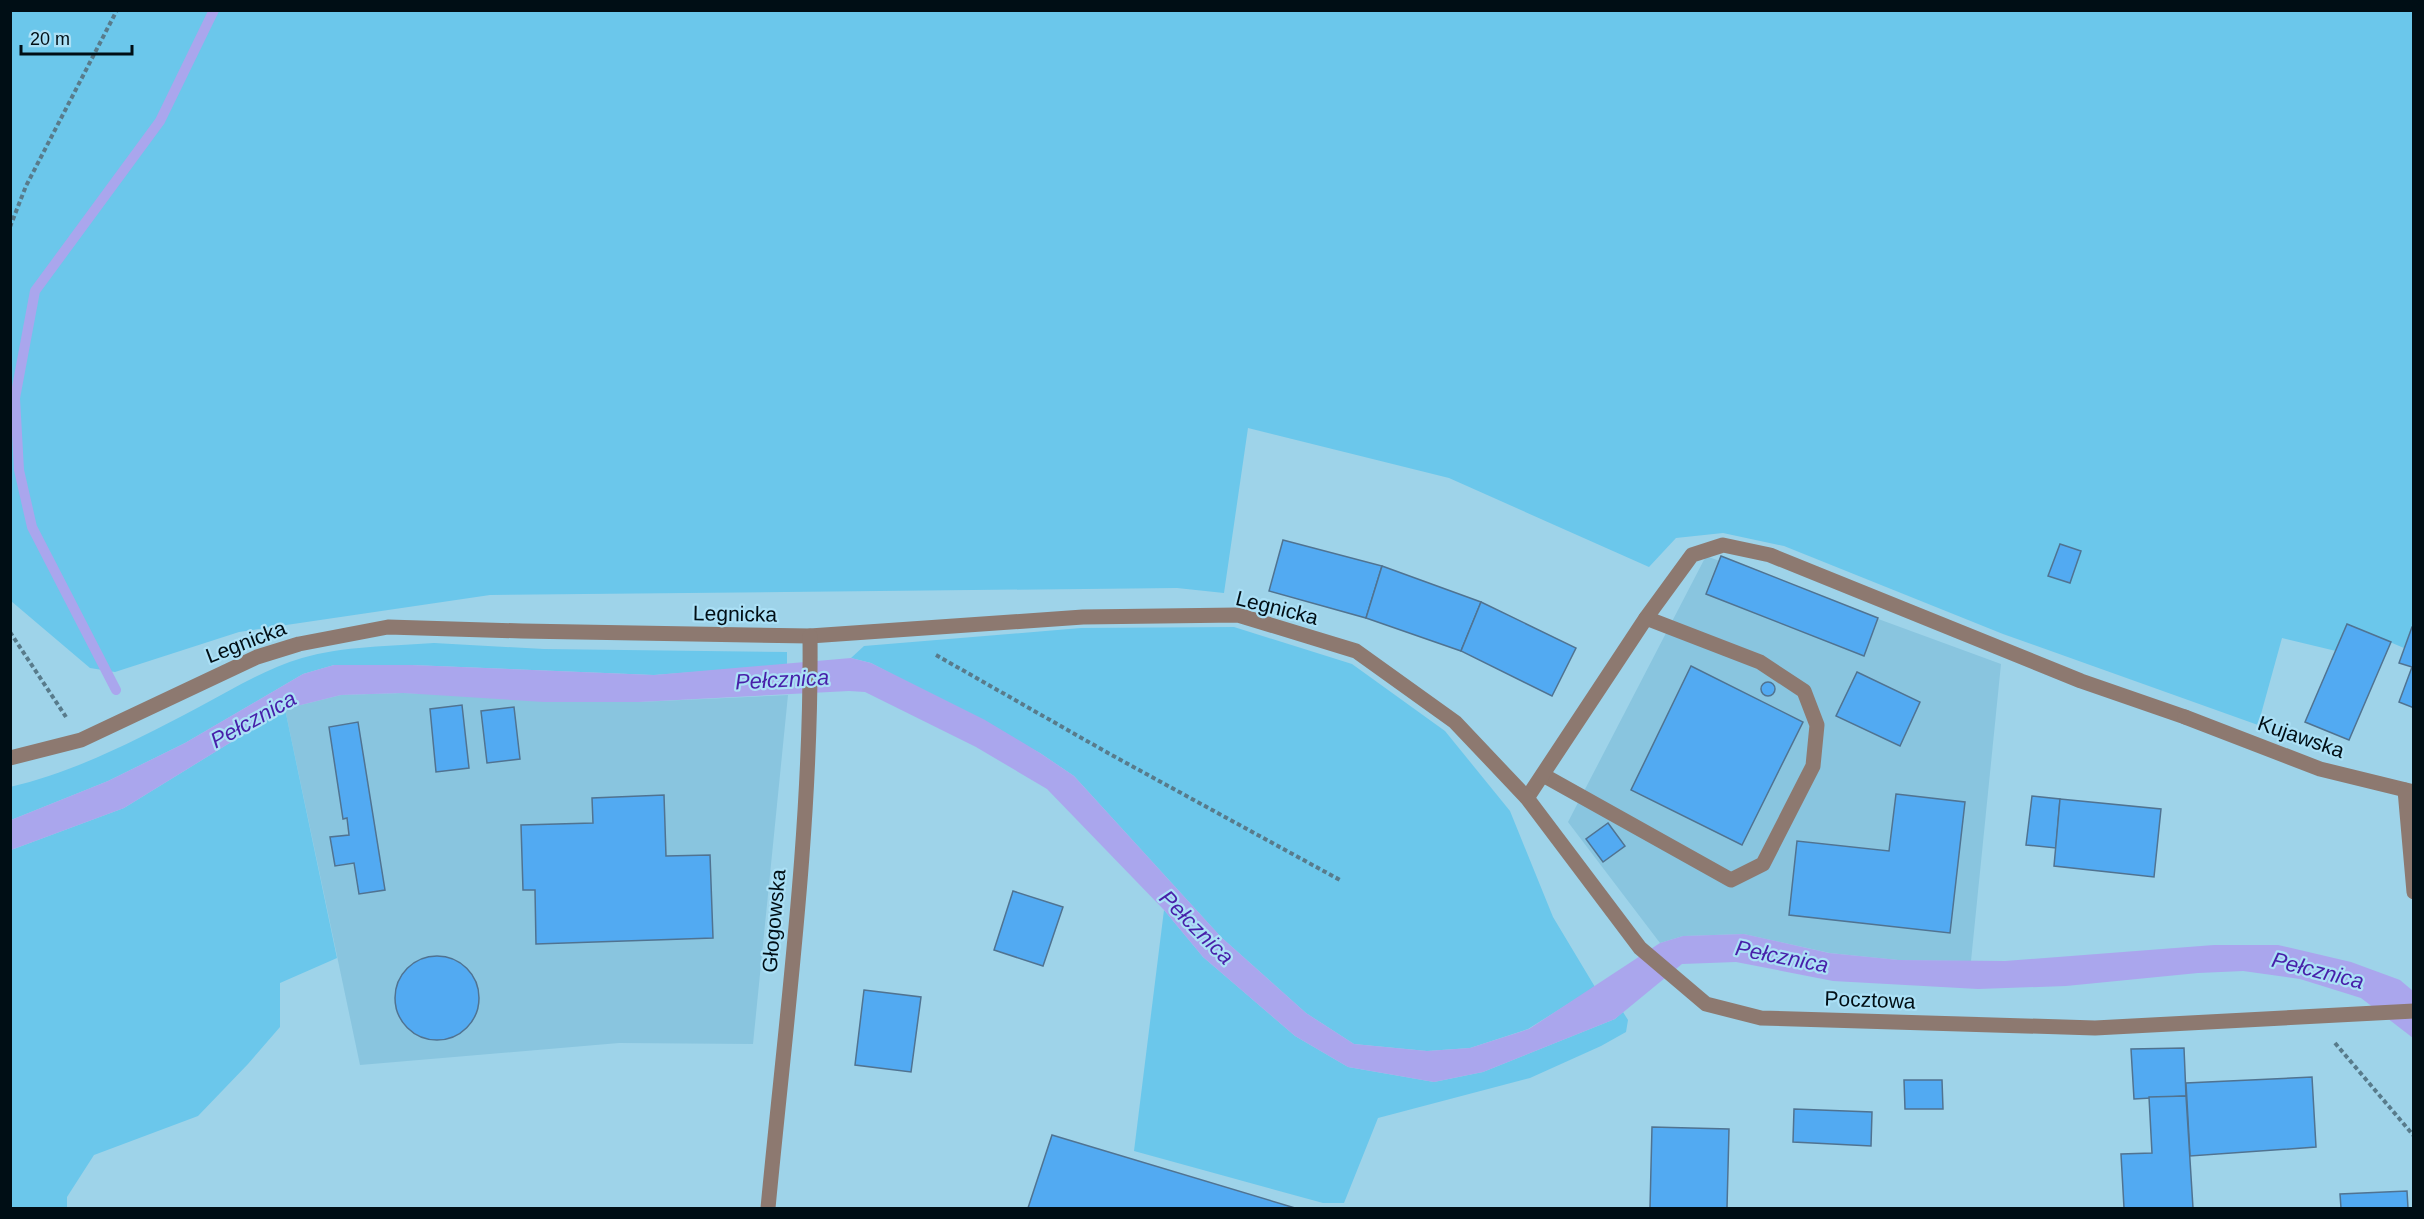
<svg xmlns="http://www.w3.org/2000/svg" width="2424" height="1219" font-family="Arial,sans-serif">
  <style>
    .built { fill: #89c5df }
    .green { fill: #6bc7eb }
    .water { fill: #aaa6ed }
    .lines { fill: none; stroke-linecap: round; stroke-linejoin: round }
    .stream { stroke: #aaa6ed; stroke-width: 10 }
    .building { fill: #52aaf2; stroke: #507391; stroke-width: 1.5 }
    .path { stroke: #587b8b; stroke-width: 4; stroke-dasharray: 4.5 3; stroke-linecap: butt }
    .lane { stroke: #8d7970; stroke-width: 15 }
    .street { stroke: #8d7970; stroke-width: 15 }
    .labels { text-anchor: middle; stroke-width: 4.5; stroke-linejoin: round; paint-order: stroke }
    .street-label { font-size: 21px; fill: #000e15; stroke: #abe0f6 }
    .water-label { font-size: 22px; font-style: italic; fill: #471fa9; stroke: #abe0f6 }
  </style>
  <rect width="100%" height="100%" fill="#9ed3e9"/>
  <!-- built -->
  <g class="built">
    <path d="M1706 556 2001 664 1971 961 1898 960 1830 953 1744 934 1683 936 1660 943 1568 822Z"/>
    <path d="M403 693 639 702 788 695 753 1044 619 1043 360 1065 285 709 341 695Z"/>
  </g>
  <!-- green -->
  <g class="green">
    <path d="M11 11H2413V627H2412L2404 648 2347 624 2336 651 2282 638 2258 725 2003 634 1784 546 1723 533 1676 538 1649 567 1449 478 1248 428 1224 593 1177 588 490 595 239 632 115 672 90 668 11 601Z"/>
    <path d="M1234 627 1352 664 1445 731 1510 811 1553 917 1595 987 1528 1029 1470 1048 1427 1051 1354 1044 1306 1013 1221 937 1074 776 1040 753 871 663 851 658 864 646 1081 628Z"/>
    <path d="M434 643 544 649 787 652V665L654 675 412 665H334L303 674 185 743 108 781 11 820 10 787C78 771 138 739 199 707 233 689 265 669 302 658 343 646 392 646 434 643Z"/>
    <path d="M285 709 337 958 280 983V1027L248 1064 198 1116 94 1155 67 1197V1208H11V850L124 808Z"/>
    <path d="M1164 910 1203 957 1295 1036 1348 1067 1434 1082 1483 1072 1615 1019 1623 1012 1628 1020 1626 1032 1601 1046 1530 1078 1378 1118 1344 1203H1323L1134 1151Z"/>
  </g>
  <!-- water -->
  <path class="water" d="M851 658 871 663 985 720 1040 753 1074 776 1221 937 1306 1013 1354 1044 1427 1051 1470 1048 1529 1029 1660 943 1683 936 1744 934 1829 953 1899 960 2005 961 2214 945H2278L2351 962 2400 980 2413 991V1038L2361 998 2300 979 2243 971 2198 973 2066 986 1978 989 1833 981 1736 962 1682 964 1615 1019 1483 1072 1434 1082 1348 1067 1295 1036 1203 957 1164 910 1047 789 976 747 865 692 849 691 639 702H544L403 693 341 695 285 709 124 808 11 850V820L108 781 185 743 303 674 334 665H412L654 675Z"/>
  <g class="lines">
    <!-- stream -->
    <path class="stream" d="M116 690 32 527 19 470 15 398 35 291 160 121 214 10"/>
  </g>
  <!-- building -->
  <g class="building">
    <path d="M1283 540 1382 566 1366 618 1269 591Z"/>
    <path d="M2060 544 2081 551 2070 583 2048 576Z"/>
    <path d="M1721 556 1878 618 1864 656 1706 594Z"/>
    <path d="M1382 566 1481 602 1461 651 1366 618Z"/>
    <path d="M1481 602 1576 648 1552 696 1461 651Z"/>
    <path d="M2347 624 2391 642 2349 740 2305 722Z"/>
    <path d="M2412 627H2414V708L2399 702 2412 667 2399 663Z"/>
    <path d="M1691 666 1803 722 1742 845 1631 790Z"/>
    <path d="M1857 672 1920 702 1900 746 1836 716Z"/>
    <circle cx="1768" cy="689" r="7"/>
    <path d="M462 705 469 768 436 772 430 709Z"/>
    <path d="M514 707 520 759 487 763 481 711Z"/>
    <path d="M358 722 385 890 359 894 354 863 335 866 330 837 349 835 347 818 343 819 329 727Z"/>
    <path d="M1896 794 1965 802 1950 933 1789 915 1797 841 1889 851Z"/>
    <path d="M664 795 666 856 710 855 713 938 536 944 535 890H523L521 825 593 823 592 798Z"/>
    <path d="M2032 796 2060 799 2056 848 2026 845Z"/>
    <path d="M2060 799 2161 809 2154 877 2054 866Z"/>
    <path d="M1608 823 1625 846 1603 862 1586 839Z"/>
    <path d="M1013 891 1063 907 1043 966 994 950Z"/>
    <circle cx="437" cy="998" r="42"/>
    <path d="M864 990 921 997 911 1072 855 1065Z"/>
    <path d="M2184 1048 2186 1096 2134 1099 2131 1049Z"/>
    <path d="M2312 1077 2316 1147 2190 1156 2186 1083Z"/>
    <path d="M1904 1080H1942L1943 1109H1905Z"/>
    <path d="M2186 1096 2193 1208H2124L2121 1154 2152 1153 2149 1097Z"/>
    <path d="M1794 1109 1872 1112 1871 1146 1793 1142Z"/>
    <path d="M1652 1127 1729 1129 1727 1208H1650Z"/>
    <path d="M1052 1135 1295 1208H1028Z"/>
    <path d="M2407 1191 2408 1208H2341L2340 1194Z"/>
  </g>
  <g class="lines">
    <!-- path -->
    <g class="path">
      <path d="M10 227 26 186 117 10"/>
      <path d="M10 632 66 717"/>
      <path d="M936 655 1108 753 1340 880"/>
      <path d="M2335 1043 2414 1136"/>
    </g>
    <!-- lane -->
    <g class="lane">
      <path d="M1543 775 1731 880 1763 864 1813 766 1817 725 1804 691 1760 662 1646 618"/>
      <path d="M1527 798 1646 618 1692 555 1723 545 1770 555 2081 681 2185 717"/>
    </g>
    <!-- street -->
    <g class="street">
      <path d="M2185 717 2320 769 2414 792"/>
      <path d="M10 758 81 740 257 657 299 644 388 627 522 631 810 636 1083 617 1238 615 1356 651 1455 722 1527 798 1640 948 1706 1004 1761 1018 2095 1028 2414 1011"/>
      <path d="M2405 790 2414 892"/>
      <path d="M768 1208C786 1018 812 827 810 636"/>
    </g>
  </g>
  <g class="labels">
    <!-- street labels -->
    <g class="street-label">
      <text transform="translate(1277 608) rotate(14)" y="7">Legnicka</text>
      <text transform="translate(735 614) rotate(1)" y="7">Legnicka</text>
      <text transform="translate(246 642) rotate(-21)" y="7">Legnicka</text>
      <text transform="translate(2301 737) rotate(19)" y="7">Kujawska</text>
      <text transform="translate(774 921) rotate(-85)" y="7">Głogowska</text>
      <text transform="translate(1870 1000) rotate(2)" y="7">Pocztowa</text>
    </g>
    <!-- water labels -->
    <g class="water-label">
      <text transform="translate(782 679) rotate(-3)" y="8">Pełcznica</text>
      <text transform="translate(253 719) rotate(-29)" y="8">Pełcznica</text>
      <text transform="translate(1197 927) rotate(45)" y="8">Pełcznica</text>
      <text transform="translate(1782 956) rotate(11)" y="8">Pełcznica</text>
      <text transform="translate(2318 970) rotate(14)" y="8">Pełcznica</text>
    </g>
  </g>
  <!-- border -->
  <rect width="2424" height="1219" fill="none" stroke="#000e15" stroke-width="24"/>
  <!-- scale -->
  <path d="M21 45v9h111v-9" fill="none" stroke="#000e15" stroke-width="3"/>
  <text x="30" y="45" font-size="18" fill="#000e15" stroke="#abe0f6" stroke-width="4.5" paint-order="stroke">20 m</text>
</svg>
